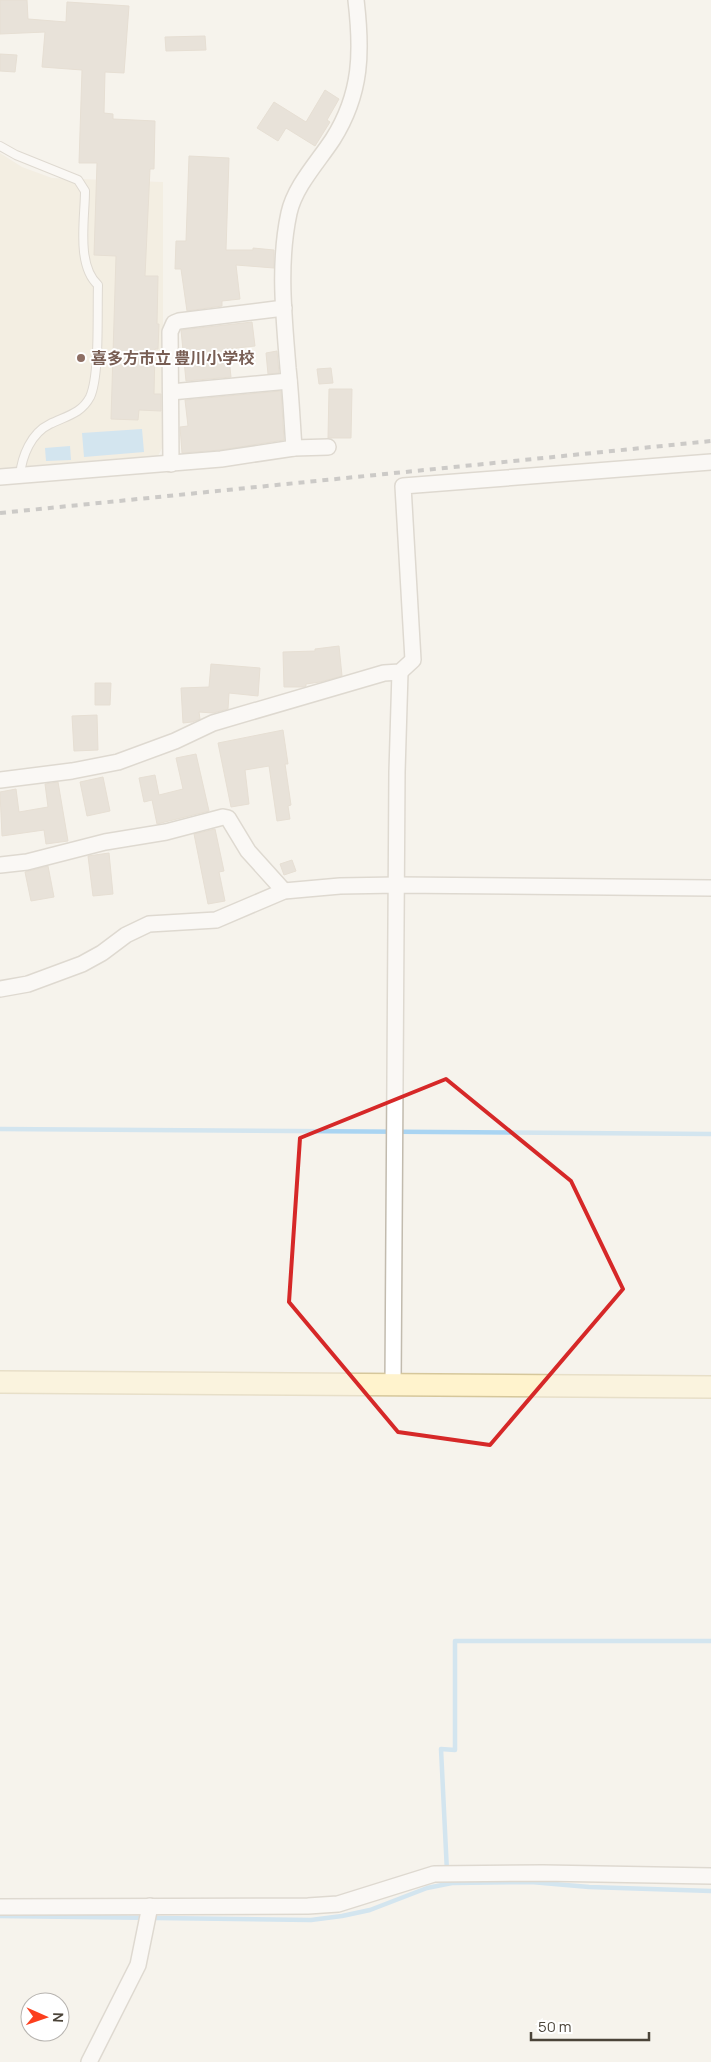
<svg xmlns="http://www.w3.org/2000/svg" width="711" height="2062" font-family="Manrope,'Noto Sans JP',sans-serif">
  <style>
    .education { fill: #efe8d6 }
    .water { fill: #a9d4f2 }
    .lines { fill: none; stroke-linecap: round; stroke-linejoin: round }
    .stream { stroke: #a9d4f2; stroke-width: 4.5 }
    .building { fill: #d8cfc1; stroke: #d3c7b4 }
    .lane-casing { stroke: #c2bbae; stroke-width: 10 }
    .street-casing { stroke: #c2bbae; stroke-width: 18 }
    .secondary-casing { stroke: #d6c79b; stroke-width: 24 }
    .lane { stroke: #fff; stroke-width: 8 }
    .street { stroke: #fff; stroke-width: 15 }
    .secondary { stroke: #fff3cd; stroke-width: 21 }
    .rail { stroke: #9a9a9a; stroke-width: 4; stroke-dasharray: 6 6; stroke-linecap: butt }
    .marked { fill: none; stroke: #d62828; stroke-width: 4; stroke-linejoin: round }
    .education-dot { fill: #8d6e63; stroke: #fff; stroke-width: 2 }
    .labels { text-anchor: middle; stroke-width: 4; stroke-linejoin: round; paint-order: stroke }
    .education-label { font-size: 16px; font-weight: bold; fill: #785e54; stroke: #fff; text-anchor: start }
  </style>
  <rect width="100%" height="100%" fill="#f6f3ec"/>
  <!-- education -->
  <path class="education" d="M0 153 22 167 52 178 163 182V446L158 456 150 461 0 469Z"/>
  <!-- water -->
  <g class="water">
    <path d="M142 429 144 452 84 457 82 433Z"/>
    <path d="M70 446 71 460 46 461 45 448Z"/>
  </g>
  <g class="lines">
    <!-- stream -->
    <g class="stream">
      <path d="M0 1129 711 1134"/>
      <path d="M447 1872 441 1749 455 1750V1641H711"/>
      <path d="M0 1916 311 1920 342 1916 370 1910 427 1888 452 1883 531 1882 589 1887 711 1891"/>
    </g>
  </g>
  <!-- building -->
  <g class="building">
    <path d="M0 0H27L28 19 66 22 67 2 129 6 124 73 105 72 104 113 113 114V119L155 121 154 169H150L145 276H158L157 324H159L158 349H155L154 394H161V411L139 410 138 420 111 419 116 256 94 255 97 163H79L82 70 42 67 45 32 0 34Z"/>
    <path d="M205 36 206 50 166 51 165 37Z"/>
    <path d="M0 54 17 55 15 72 0 71Z"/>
    <path d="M325 90 339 99 327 120 330 122 315 146 286 128 278 141 257 128 274 102 306 122Z"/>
    <path d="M189 156 229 158 226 250H253V248L274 250V268L236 265 240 299 222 301V306L187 311 181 269H175L176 241H186Z"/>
    <path d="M252 322 255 346 228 349 231 377 186 381 181 330Z"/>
    <path d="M277 351 279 373 268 374 266 353Z"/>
    <path d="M331 368 333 383 319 384 317 369Z"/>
    <path d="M329 389H352L351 438H328Z"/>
    <path d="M281 391 284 440 220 450 182 453 180 427 188 426 185 400Z"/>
    <path d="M339 646 342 676 320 682 306 684V686L304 687H284L283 652 315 651V649Z"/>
    <path d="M211 664 260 668 258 696 229 693 228 709 213 713 199 712 200 719 192 722 183 723 181 688 209 687Z"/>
    <path d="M95 683H111L110 705H95Z"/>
    <path d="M97 715 98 750 74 751 72 716Z"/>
    <path d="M283 730 288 764H285L291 805 288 806 290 819 277 821 269 766 245 770 249 804 231 807 218 743Z"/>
    <path d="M196 754 209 811 157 824 152 800 144 802 139 778 155 775 159 795 183 789 176 758Z"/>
    <path d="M103 777 110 811 87 816 80 782Z"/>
    <path d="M58 782 68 841 46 844 44 830 2 836 0 792 16 789 19 812 48 807 45 784Z"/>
    <path d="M215 829 224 871 219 872 225 901 208 904 194 834Z"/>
    <path d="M109 853 113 894 93 896 88 856Z"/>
    <path d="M292 860 296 871 284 875 280 864Z"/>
    <path d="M48 866 54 897 31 901 25 872Z"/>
  </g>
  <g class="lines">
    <defs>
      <path id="lane" d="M0 146 16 155 78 180 85 191C85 218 76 265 98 285 97 312 100 375 90 397 81 414 66 416 50 424 31 433 22 456 20 475"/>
      <g id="street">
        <path d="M171 392 289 381"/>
        <path d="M294 448C292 421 291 395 288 368 284 317 278 264 289 213 295 186 318 162 333 139 362 93 362 51 356 0"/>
        <path d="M171 464 170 332 174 323 179 321 284 308"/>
        <path d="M0 477 221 459 294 448 328 447"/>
        <path d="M0 780 72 771 118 762 175 741 213 723 384 673 400 672 413 660 403 486 711 462"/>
        <path d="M0 865 27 862 105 842 166 832 223 817 228 818 248 851 284 891"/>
        <path d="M0 989 28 984 82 964 102 953 126 935 149 924 216 920 284 891 340 886 397 885 711 888"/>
        <path d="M393 1385 397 772 400 672"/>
        <path d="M0 1907 308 1906 338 1904 434 1874 543 1873 711 1876"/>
        <path d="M89 2062 138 1965 150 1906"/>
      </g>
      <path id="secondary" d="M0 1382 711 1387"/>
    </defs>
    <!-- lane casing -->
    <use href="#lane" class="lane-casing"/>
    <!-- street casing -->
    <use href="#street" class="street-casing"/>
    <!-- secondary casing -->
    <use href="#secondary" class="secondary-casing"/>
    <!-- lane -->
    <use href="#lane" class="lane"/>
    <!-- street -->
    <use href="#street" class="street"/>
    <!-- secondary -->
    <use href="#secondary" class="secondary"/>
    <!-- rail -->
    <path class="rail" d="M0 513 711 441"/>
  </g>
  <!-- marked area -->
  <path d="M0 0H711V2062H0ZM446 1079 571 1181 623 1289 490 1445 398 1432 289 1302 300 1138Z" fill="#f6f3ec" fill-opacity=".55" fill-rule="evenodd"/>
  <path class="marked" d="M446 1079 571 1181 623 1289 490 1445 398 1432 289 1302 300 1138Z"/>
  <!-- markers -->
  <circle class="education-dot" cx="81" cy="358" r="5"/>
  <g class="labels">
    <!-- education labels -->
    <g class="education-label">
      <text x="91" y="364">喜多方市立 豊川小学校</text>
    </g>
  </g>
  <!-- north arrow -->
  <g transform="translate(45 2017) rotate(92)"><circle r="24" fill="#ffffff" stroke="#b7b4b0"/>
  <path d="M0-4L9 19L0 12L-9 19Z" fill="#fc3f1d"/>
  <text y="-8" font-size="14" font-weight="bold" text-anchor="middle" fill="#4b4439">N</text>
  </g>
  <!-- scale -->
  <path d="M531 2032v8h118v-8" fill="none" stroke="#4b4439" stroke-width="2.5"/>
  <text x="538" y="2032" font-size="15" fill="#4b4439" stroke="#ffffff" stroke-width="4" paint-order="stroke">50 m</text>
</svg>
